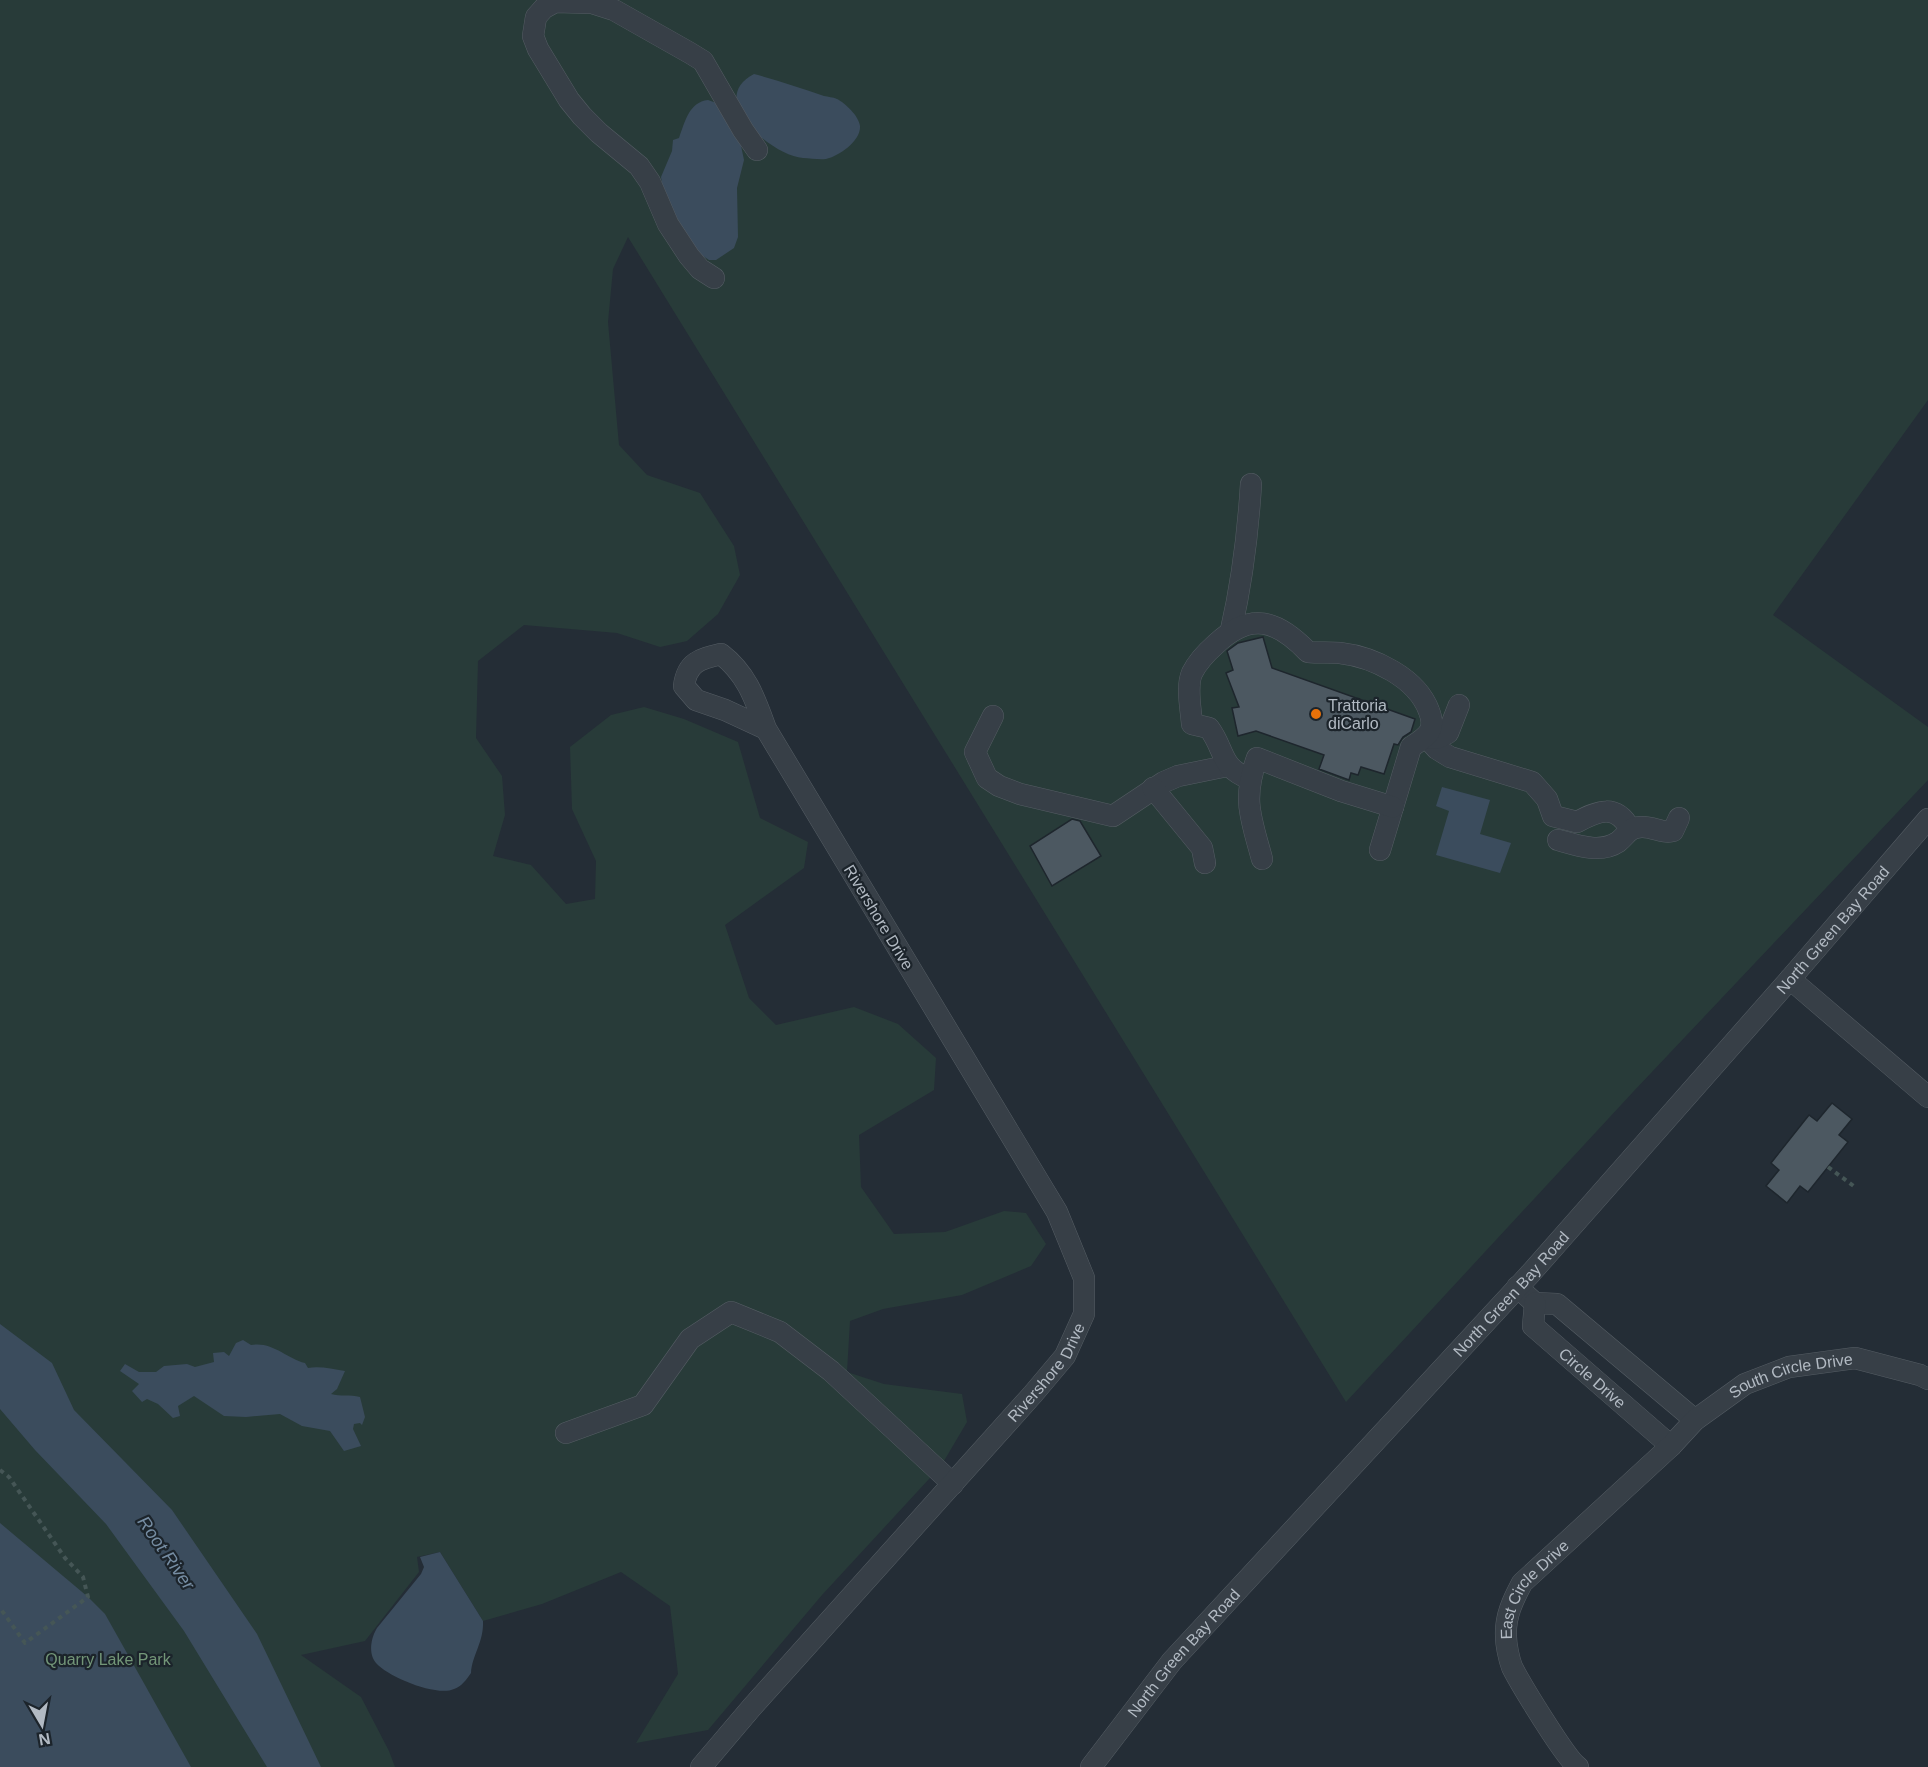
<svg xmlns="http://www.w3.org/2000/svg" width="1928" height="1767" font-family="Arial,sans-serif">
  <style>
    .green { fill: #283b39 }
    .water { fill: #3b4c5d }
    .building { fill: #4c5861; stroke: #1e262d; stroke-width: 1.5 }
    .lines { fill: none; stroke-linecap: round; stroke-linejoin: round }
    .minor-casing { stroke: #555d64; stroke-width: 22 }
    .path { stroke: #455656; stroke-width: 4; stroke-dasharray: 4.5 4.5; stroke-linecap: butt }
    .minor { stroke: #373f47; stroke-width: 21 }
    .food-dot { fill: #e8710a; stroke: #1c242b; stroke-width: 2 }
    .labels { text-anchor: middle; stroke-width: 4.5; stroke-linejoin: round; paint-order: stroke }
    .poi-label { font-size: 16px; fill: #b2bac3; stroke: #1c242b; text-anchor: start }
    .street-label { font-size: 16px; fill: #b2bac3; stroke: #1c242b }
    .park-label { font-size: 16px; fill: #739678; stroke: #1c242b }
    .water-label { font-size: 18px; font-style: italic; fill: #768da3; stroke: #1c242b }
  </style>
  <rect width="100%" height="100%" fill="#242d36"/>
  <!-- green -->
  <path class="green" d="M0 0H1928V400L1773 615 1928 727V780L1633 1092 1346 1402 628 237 613 269 608 322 619 445 647 475 700 493 734 546 740 575 718 614 687 641 660 647 617 633 524 625 478 661 476 738 502 776 505 815 493 856 531 865 566 904 595 899 596 861 572 809 570 747 611 715 644 707 684 719 738 742 760 818 808 842 804 868 725 925 749 998 776 1025 854 1007 898 1024 936 1058 934 1090 859 1135 861 1187 894 1234 945 1232 1004 1211 1026 1213 1046 1244 1031 1266 962 1295 883 1309 850 1321 847 1372 884 1384 962 1394 967 1422 941 1466 822 1595 708 1730 636 1743 678 1674 670 1606 621 1572 542 1604 483 1621 440 1552 417 1557 419 1572 365 1641 301 1655 361 1697 389 1751 395 1767H0Z"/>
  <!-- water -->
  <g class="water">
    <path d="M754 74C777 80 801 88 824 96 828 97 833 97 837 99 845 103 859 116 860 126 861 141 839 156 826 159 819 160 810 158 803 158 771 155 705 99 754 74Z"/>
    <path d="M708 100 719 104 740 141 744 160 737 188 738 237 734 248 716 260H709L700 254 675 220 663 189 661 177 672 151 673 140 679 138C685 122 689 102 708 100Z"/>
    <path d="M1442 787 1490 800 1480 834 1511 843 1500 873 1436 855 1449 811 1436 806Z"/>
    <path d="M0 1324 52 1363 74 1410 172 1510 257 1634 321 1767H267L184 1631 106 1524 35 1450 0 1409Z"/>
    <path d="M243 1340 251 1345C272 1341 286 1358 305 1363L308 1368C320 1366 332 1369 345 1371L337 1389 331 1394C340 1397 350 1394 360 1397L365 1417 362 1425 360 1423 354 1424 353 1429 361 1446 344 1451 330 1431 302 1426 280 1414 246 1417 224 1416 194 1396 178 1406 180 1416 173 1418 158 1404 147 1399 142 1402 132 1391 139 1384 120 1371 125 1364 139 1372H156L164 1366 187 1364 195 1367 214 1362 213 1353 224 1352 229 1356 236 1343Z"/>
    <path d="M0 1523 88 1597 105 1614 191 1767H0Z"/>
    <path d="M440 1552 483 1621C484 1642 472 1655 471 1673 467 1679 461 1687 454 1689 437 1697 388 1677 376 1663 368 1653 371 1638 377 1628L421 1574 424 1567 420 1557Z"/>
  </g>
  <!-- building -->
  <g class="building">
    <path d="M1263 637 1272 668 1415 719 1411 732 1403 737 1398 745 1394 744 1384 774 1361 767 1358 775 1351 773 1349 780 1319 769 1324 755 1256 731 1238 736 1232 708 1239 707 1226 673 1233 670 1227 651 1238 643Z"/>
    <path d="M1072 819 1080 821 1101 856 1052 886 1030 846Z"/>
    <path d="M1832 1103 1852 1119 1839 1135 1848 1142 1808 1192 1800 1186 1787 1203 1766 1186 1779 1170 1771 1163 1809 1115 1817 1121Z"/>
  </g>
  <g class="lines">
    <defs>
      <g id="minor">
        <path d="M714 278 700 269 689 256 668 224 650 182 639 166 599 133 582 116 569 100 538 49 533 36 536 17 544 8 555 2 592 3 614 10 690 53 703 61 743 130 757 150"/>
        <path d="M1231 630C1242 582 1248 533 1251 484"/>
        <path d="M993 716 975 752 987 778 999 786 1020 794 1113 816 1164 782 1178 776 1227 766"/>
        <path d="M1427 738 1437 749 1450 757 1532 782 1547 799 1553 816 1577 822C1598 811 1616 803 1630 829"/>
        <path d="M1427 738H1438L1448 733 1459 705"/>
        <path d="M1250 779C1219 767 1226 751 1209 728L1192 724C1191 709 1186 687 1192 673 1197 663 1208 651 1216 644 1251 611 1277 620 1308 652 1319 653 1330 652 1340 653 1374 657 1417 678 1429 711 1437 731 1426 737 1411 747L1380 850"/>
        <path d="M1153 788 1202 848 1205 863"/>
        <path d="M1558 840C1576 845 1600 854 1618 842 1627 835 1628 828 1641 827 1652 826 1663 834 1673 831L1679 818"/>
        <path d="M1262 859C1251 818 1242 800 1257 758L1341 791 1393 807"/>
        <path d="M1790 979 1928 1097"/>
        <path d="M1517 1287 1535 1303 1557 1304 1695 1420"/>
        <path id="s1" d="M1535 1303 1533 1326 1671 1446"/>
        <path d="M566 1433 643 1405 690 1339 731 1312 780 1332 831 1371 953 1484"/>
        <path id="s2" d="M701 1767 752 1707 1033 1394 1065 1356 1084 1314V1278L1057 1212 766 729C755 699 747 674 721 654 700 659 687 662 684 686L696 700 725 710 766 729"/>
        <path id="s3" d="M1091 1767 1172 1661 1530 1274 1790 979 1928 819"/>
        <path id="s4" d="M1578 1767C1566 1759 1520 1683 1512 1667 1509 1659 1506 1645 1506 1636 1505 1616 1513 1600 1522 1583L1671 1446 1695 1420 1745 1384 1789 1367 1855 1358 1920 1375 1928 1379"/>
      </g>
    </defs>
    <!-- minor casing -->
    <use href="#minor" class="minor-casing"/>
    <!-- path -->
    <g class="path">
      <path d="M1828 1167 1855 1187"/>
      <path d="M0 1470 9 1477 65 1558 83 1577 88 1597 25 1643 0 1608"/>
    </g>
    <!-- minor -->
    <use href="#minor" class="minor"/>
  </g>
  <!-- markers -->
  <circle class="food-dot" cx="1316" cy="714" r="6"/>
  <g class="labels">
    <!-- poi labels -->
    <g class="poi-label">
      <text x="1328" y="711">Trattoria<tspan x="1328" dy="18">diCarlo</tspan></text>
    </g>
    <!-- street labels -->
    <g class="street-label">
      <text transform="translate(879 917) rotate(59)" y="6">Rivershore Drive</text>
      <text dy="6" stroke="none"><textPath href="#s3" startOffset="1119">North Green Bay Road</textPath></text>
      <text dy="6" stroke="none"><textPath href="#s3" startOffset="633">North Green Bay Road</textPath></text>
      <text dy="6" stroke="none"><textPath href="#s2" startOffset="525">Rivershore Drive</textPath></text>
      <text dy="6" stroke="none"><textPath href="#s1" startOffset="102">Circle Drive</textPath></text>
      <text dy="6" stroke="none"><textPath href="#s4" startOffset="554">South Circle Drive</textPath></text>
      <text dy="6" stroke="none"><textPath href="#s4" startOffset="208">East Circle Drive</textPath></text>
      <text dy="6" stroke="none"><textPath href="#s3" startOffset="147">North Green Bay Road</textPath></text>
    </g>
    <!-- park labels -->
    <g class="park-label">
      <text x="108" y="1665">Quarry Lake Park</text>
    </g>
    <!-- water labels -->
    <g class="water-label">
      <text transform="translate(166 1553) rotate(55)" y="6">Root River</text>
    </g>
  </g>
  <!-- north arrow -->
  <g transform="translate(42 1725) rotate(170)" stroke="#1c242b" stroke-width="4.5" paint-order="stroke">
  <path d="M0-4.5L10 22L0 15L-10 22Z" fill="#b2bac3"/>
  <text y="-9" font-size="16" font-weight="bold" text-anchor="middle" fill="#b2bac3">N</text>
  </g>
</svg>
